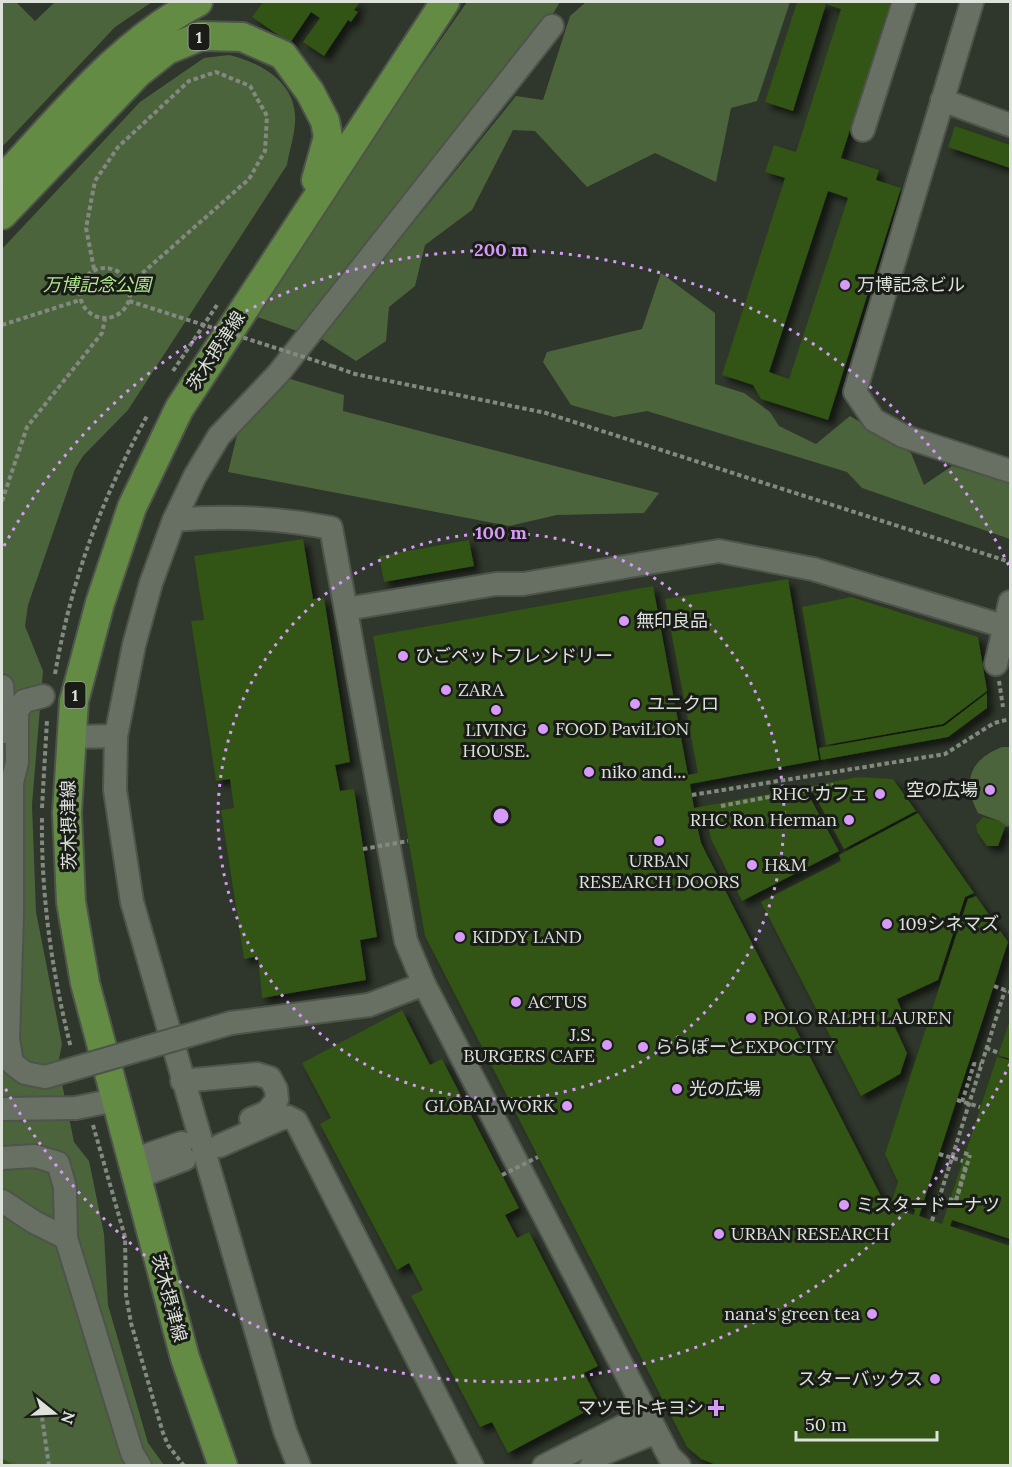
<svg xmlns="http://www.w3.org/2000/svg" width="1012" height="1467" font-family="Lora,'Noto Sans JP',serif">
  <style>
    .green { fill: #4c643c }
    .building { fill: #305412; fill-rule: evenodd; filter: url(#shadow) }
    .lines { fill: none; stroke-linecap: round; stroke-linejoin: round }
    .minor-casing { stroke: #4e544b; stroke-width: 26 }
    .major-casing { stroke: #4e544b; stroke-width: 32 }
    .path { stroke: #838980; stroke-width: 4; stroke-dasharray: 4.5 3; stroke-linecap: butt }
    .minor { stroke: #687064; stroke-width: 22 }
    .major { stroke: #648b44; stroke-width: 28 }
    .minor-bridge-casing { stroke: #4e544b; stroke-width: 26; stroke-linecap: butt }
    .path-bridge { stroke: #838980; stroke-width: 4; stroke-dasharray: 4.5 3; stroke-linecap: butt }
    .minor-bridge { stroke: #687064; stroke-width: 22 }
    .ring { fill: none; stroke: #d89af8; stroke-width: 3; stroke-dasharray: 3 6 }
    .poi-dot { fill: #d89af8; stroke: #191c17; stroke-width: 2 }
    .labels { text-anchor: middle; stroke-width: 6; stroke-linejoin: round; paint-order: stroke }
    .shield { fill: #191c17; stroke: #a2a7a0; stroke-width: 1.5 }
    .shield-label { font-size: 16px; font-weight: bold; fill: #dde2db }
    .park-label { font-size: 18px; font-style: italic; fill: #b2e88d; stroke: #191c17 }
    .poi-label { font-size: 18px; fill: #dde2db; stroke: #191c17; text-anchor: start }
    .street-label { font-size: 18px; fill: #dde2db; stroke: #191c17 }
    .centre { fill: #d89af8; stroke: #191c17; stroke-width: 3 }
    .ring-label { font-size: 18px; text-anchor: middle; font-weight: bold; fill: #d89af8; stroke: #191c17; stroke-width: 6; stroke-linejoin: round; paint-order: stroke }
  </style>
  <defs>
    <filter id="shadow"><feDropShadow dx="5.5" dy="5.5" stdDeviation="3" flood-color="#0009"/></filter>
  </defs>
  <rect width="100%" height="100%" fill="#2f362b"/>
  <!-- green -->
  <g class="green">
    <path d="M2 2H16L35 21 55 2H152L115 27 2 147Z"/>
    <path d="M467 2H560L554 12 297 331 249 314Z"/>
    <path d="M586 2H790L757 101 731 108 716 182 655 153 587 187 535 131 513 130 472 210 425 245 415 286 389 307 386 341 356 361 320 338 516 96 543 100 570 16Z"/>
    <path d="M229 55C263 63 298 84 295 123 294 137 289 152 287 165L128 410 83 456 75 469 28 605 25 626 43 671 32 805 36 912 62 1044 58 1064 74 1142 89 1161 104 1234 108 1305 148 1443 164 1465H2V249L140 102 204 58Z"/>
    <path d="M661 273 715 313V384L744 393 770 412 779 426 816 444 850 416 911 453 924 485 952 466 1010 483V539L862 488 847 472 647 411 614 417 571 405 543 362 547 352 642 329Z"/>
    <path d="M287 378 344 395 343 411 659 493 644 513 557 515 509 526 228 472 239 427Z"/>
    <path d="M1002 747H1010V826L1005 827 999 821 978 813C962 782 969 760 1002 747Z"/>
  </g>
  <!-- building -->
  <g class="building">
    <path d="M263 2H360L354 10 358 12 351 22 348 20 324 56 303 42 320 18 311 12 290 43 252 17Z"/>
    <path d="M797 2 890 3 841 158 879 170 876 180 901 188 828 420 761 399 753 385 722 375 785 178 765 172 774 145 796 152 841 9 826 4 793 111 765 102ZM828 191 848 198 789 379 769 372Z"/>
    <path d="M955 126 1010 145V168L948 147Z"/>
    <path d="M303 539 313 599 324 598 350 762 335 765 340 791 354 789 377 937 360 940 366 980 262 998 258 956 244 959 221 810 234 808 230 779 216 781 191 621 204 620 194 556Z"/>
    <path d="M469 540 474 566 384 582 379 556Z"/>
    <path d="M788 579 819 760 690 784 694 808 858 777 893 779 916 811 844 849 813 792 808 794 839 851 742 901 711 839 707 819 696 821 701 843 886 1206 914 1215 915 1209 892 1201 898 1182 885 1154 968 899 976 896 1008 942 919 1216 942 1224 997 1057 1009 1060 1010 1239 952 1220 950 1226 1010 1246V1466H719L701 1459 687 1447 425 936 373 636 653 586 688 775 698 773 665 599Z"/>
    <path d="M851 597 978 637 987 691 943 724 826 745 802 607Z"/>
    <path d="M987 693V708L948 737 821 760 819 748 944 726Z"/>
    <path d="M918 813 974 893 965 897 938 980 897 999 905 1019 894 1025 907 1053 900 1074 861 1096 761 902 841 861 839 855Z"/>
    <path d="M983 817 999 821 1005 827 998 846H987L977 832 976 825Z"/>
    <path d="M402 1010 430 1065 442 1059 519 1208 505 1215 517 1238 529 1232 598 1366 584 1373 600 1404 508 1453 492 1422 480 1427 411 1296 423 1290 409 1263 397 1270 320 1124 331 1118 302 1063Z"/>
    <path d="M1010 1020V1059L998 1055Z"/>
    <path d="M2 1458 14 1466H2Z"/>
  </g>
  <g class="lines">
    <defs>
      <g id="minor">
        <path d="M972 2 855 392 874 420 903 436 1010 471"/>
        <path d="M942 100 1010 125"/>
        <path d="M863 130 904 2"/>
        <path d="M174 520 195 476 219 436 278 374 552 26"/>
        <path d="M346 609 496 584H523L719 551 813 569 1003 626"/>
        <path d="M996 664 1010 602"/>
        <path d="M2 686 5 732"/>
        <path d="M70 737 116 736"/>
        <path d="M231 1023 369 1005 424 984"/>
        <path d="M8 1039 12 916V783L17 762V711L24 701 43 696"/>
        <path d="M182 1081 257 1074 270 1078 276 1089 277 1100 267 1112 251 1119"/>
        <path d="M2 1109 76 1108 115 1100"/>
        <path d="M219 1146 280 1119 288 1117 296 1121 472 1466"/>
        <path d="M2 1158 35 1156 58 1163 65 1187 66 1238 132 1453 140 1466"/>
        <path d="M133 1160 182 1143"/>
        <path d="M138 1177 185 1159"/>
        <path d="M2 1201 34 1222 66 1238"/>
        <path d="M299 1466 285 1431 132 902 115 790 116 736 134 645 151 583 174 520C227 515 279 518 331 528L406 941 424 984 669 1456 679 1466"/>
        <path d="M544 1466 647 1414"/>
        <path d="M591 1466 600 1455 656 1432"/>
      </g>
      <g id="major">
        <path d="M2 180C62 116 119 43 198 2"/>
        <path d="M2 215 138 73 167 50 201 36 242 37 283 55 310 92 325 121 328 137 316 180"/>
        <path d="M223 1466 185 1358 85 983 71 902 67 813 74 701 100 603 132 507 179 409 445 2"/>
      </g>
    </defs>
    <!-- minor casing -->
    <use href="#minor" class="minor-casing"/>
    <!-- major casing -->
    <use href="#major" class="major-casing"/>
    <!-- path -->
    <g class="path">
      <circle cx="105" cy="293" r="25"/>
      <path d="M94 269 86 228 95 181 118 147 189 81 216 72 250 86 267 116 265 151 249 179 129 285"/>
      <path d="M2 325 80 300"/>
      <path d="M332 366 355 374 546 413 1010 562"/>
      <path d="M173 371 217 305"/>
      <path d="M2 501 27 427 102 333 105 319"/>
      <path d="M55 674C72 576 101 501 148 414"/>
      <path d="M999 681 1003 707"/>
      <path d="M692 795 945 754 994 723 1010 719"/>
      <path d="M721 806 833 785"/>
      <path d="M42 808 47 720"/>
      <path d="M42 818C41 897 52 973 71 1048"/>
      <path d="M994 986 1010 992"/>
      <path d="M986 1048 999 1053"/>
      <path d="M962 1102 974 1064 981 1065"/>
      <path d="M93 1125 125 1237 126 1295 131 1323 163 1433 168 1445 184 1466"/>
      <path d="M964 1153 970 1155"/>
      <path d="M949 1199 956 1201"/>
      <path d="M956 1200 966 1164"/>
      <path d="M956 1201 970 1155"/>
      <path d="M932 1221 1005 990"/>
      <path d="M42 1417 49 1466"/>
    </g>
    <!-- minor -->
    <use href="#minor" class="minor"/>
    <!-- major -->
    <use href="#major" class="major"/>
    <defs>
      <path id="minor-bridge" d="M8 1039 12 1063 25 1073 45 1077 231 1023"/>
    </defs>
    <!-- minor-bridge casing -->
    <use href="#minor-bridge" class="minor-bridge-casing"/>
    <!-- path-bridge -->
    <g class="path-bridge">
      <path d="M129 301 332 366"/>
      <path d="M363 849 408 841"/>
      <path d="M957 1100 980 1107"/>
      <path d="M939 1154 963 1161"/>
      <path d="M502 1175 538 1157"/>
    </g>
    <!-- minor-bridge -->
    <use href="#minor-bridge" class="minor-bridge"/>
  </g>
  <!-- distance rings -->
  <g class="ring">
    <circle cx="501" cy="816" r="283"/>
    <path d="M1010 1064A566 566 0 0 1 4 1086M4 546A566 566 0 0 1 1010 568"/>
  </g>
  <!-- markers -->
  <g class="poi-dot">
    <circle cx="845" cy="285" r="6"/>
    <circle cx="624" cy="621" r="6"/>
    <circle cx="403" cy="656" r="6"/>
    <circle cx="446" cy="690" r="6"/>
    <circle cx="635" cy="704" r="6"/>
    <circle cx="496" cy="710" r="6"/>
    <circle cx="543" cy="729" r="6"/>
    <circle cx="589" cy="772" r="6"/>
    <circle cx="990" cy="790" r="6"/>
    <circle cx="880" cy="794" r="6"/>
    <circle cx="849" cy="820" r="6"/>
    <circle cx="659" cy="841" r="6"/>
    <circle cx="752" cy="865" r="6"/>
    <circle cx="887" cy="924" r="6"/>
    <circle cx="460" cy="937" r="6"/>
    <circle cx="516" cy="1002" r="6"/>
    <circle cx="751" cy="1018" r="6"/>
    <circle cx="607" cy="1045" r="6"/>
    <circle cx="643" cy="1047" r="6"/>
    <circle cx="677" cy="1089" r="6"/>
    <circle cx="567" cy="1106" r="6"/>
    <circle cx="844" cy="1205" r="6"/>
    <circle cx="719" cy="1234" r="6"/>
    <circle cx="872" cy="1314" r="6"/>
    <circle cx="935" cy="1379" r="6"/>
    <path d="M713 1399h6v6h6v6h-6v6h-6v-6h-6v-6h6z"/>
  </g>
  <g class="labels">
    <!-- shield labels -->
    <g class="shield">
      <rect x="188.5" y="24" width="21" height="26" rx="4.5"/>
      <rect x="64.5" y="682" width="21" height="26" rx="4.5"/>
    </g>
    <g class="shield-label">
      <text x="199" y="43">1</text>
      <text x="75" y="701">1</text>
    </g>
    <!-- park labels -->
    <g class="park-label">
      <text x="97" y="291">万博記念公園</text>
    </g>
    <!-- poi labels -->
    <g class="poi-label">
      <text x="857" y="291">万博記念ビル</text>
      <text x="636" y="627">無印良品</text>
      <text x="415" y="662">ひごペットフレンドリー</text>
      <text x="458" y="696">ZARA</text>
      <text x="647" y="710">ユニクロ</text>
      <text x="555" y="735">FOOD PaviLION</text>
      <text x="496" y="736" text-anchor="middle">LIVING<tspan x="496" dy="21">HOUSE.</tspan></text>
      <text x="601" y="778">niko and...</text>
      <text x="978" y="796" text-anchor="end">空の広場</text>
      <text x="868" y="800" text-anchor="end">RHC カフェ</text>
      <text x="837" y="826" text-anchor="end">RHC Ron Herman</text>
      <text x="659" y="867" text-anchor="middle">URBAN<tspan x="659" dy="21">RESEARCH DOORS</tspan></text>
      <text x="764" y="871">H&amp;M</text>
      <text x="899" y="930">109シネマズ</text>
      <text x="472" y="943">KIDDY LAND</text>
      <text x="528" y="1008">ACTUS</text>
      <text x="763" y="1024">POLO RALPH LAUREN</text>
      <text x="595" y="1041" text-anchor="end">J.S.<tspan x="595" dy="21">BURGERS CAFE</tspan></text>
      <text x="655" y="1053">ららぽーとEXPOCITY</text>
      <text x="689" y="1095">光の広場</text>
      <text x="555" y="1112" text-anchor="end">GLOBAL WORK</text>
      <text x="856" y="1211">ミスタードーナツ</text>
      <text x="731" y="1240">URBAN RESEARCH</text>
      <text x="860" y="1320" text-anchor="end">nana's green tea</text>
      <text x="923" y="1385" text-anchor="end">スターバックス</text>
      <text x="704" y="1414" text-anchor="end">マツモトキヨシ</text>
    </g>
    <!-- street labels -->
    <g class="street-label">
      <text transform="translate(216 351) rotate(-57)" y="6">茨木摂津線</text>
      <text transform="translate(69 825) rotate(-91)" y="6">茨木摂津線</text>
      <text transform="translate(169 1298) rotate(75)" y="6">茨木摂津線</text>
    </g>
  </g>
  <circle cx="501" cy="816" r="9" class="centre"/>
  <g class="ring-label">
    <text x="501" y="256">200 m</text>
    <text x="501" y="539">100 m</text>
  </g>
  <!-- border -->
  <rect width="1012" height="1467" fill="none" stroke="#dde2db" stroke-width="6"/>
  <!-- north arrow -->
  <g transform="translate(54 1413) rotate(108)" stroke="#191c17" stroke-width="4.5" paint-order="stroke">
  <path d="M0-4.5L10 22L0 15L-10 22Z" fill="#dde2db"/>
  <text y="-9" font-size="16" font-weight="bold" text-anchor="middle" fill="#dde2db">N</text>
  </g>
  <!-- scale -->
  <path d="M796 1431v9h141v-9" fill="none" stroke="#dde2db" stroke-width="3"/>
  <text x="805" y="1431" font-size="18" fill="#dde2db" stroke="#191c17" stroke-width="4.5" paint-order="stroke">50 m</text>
</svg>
